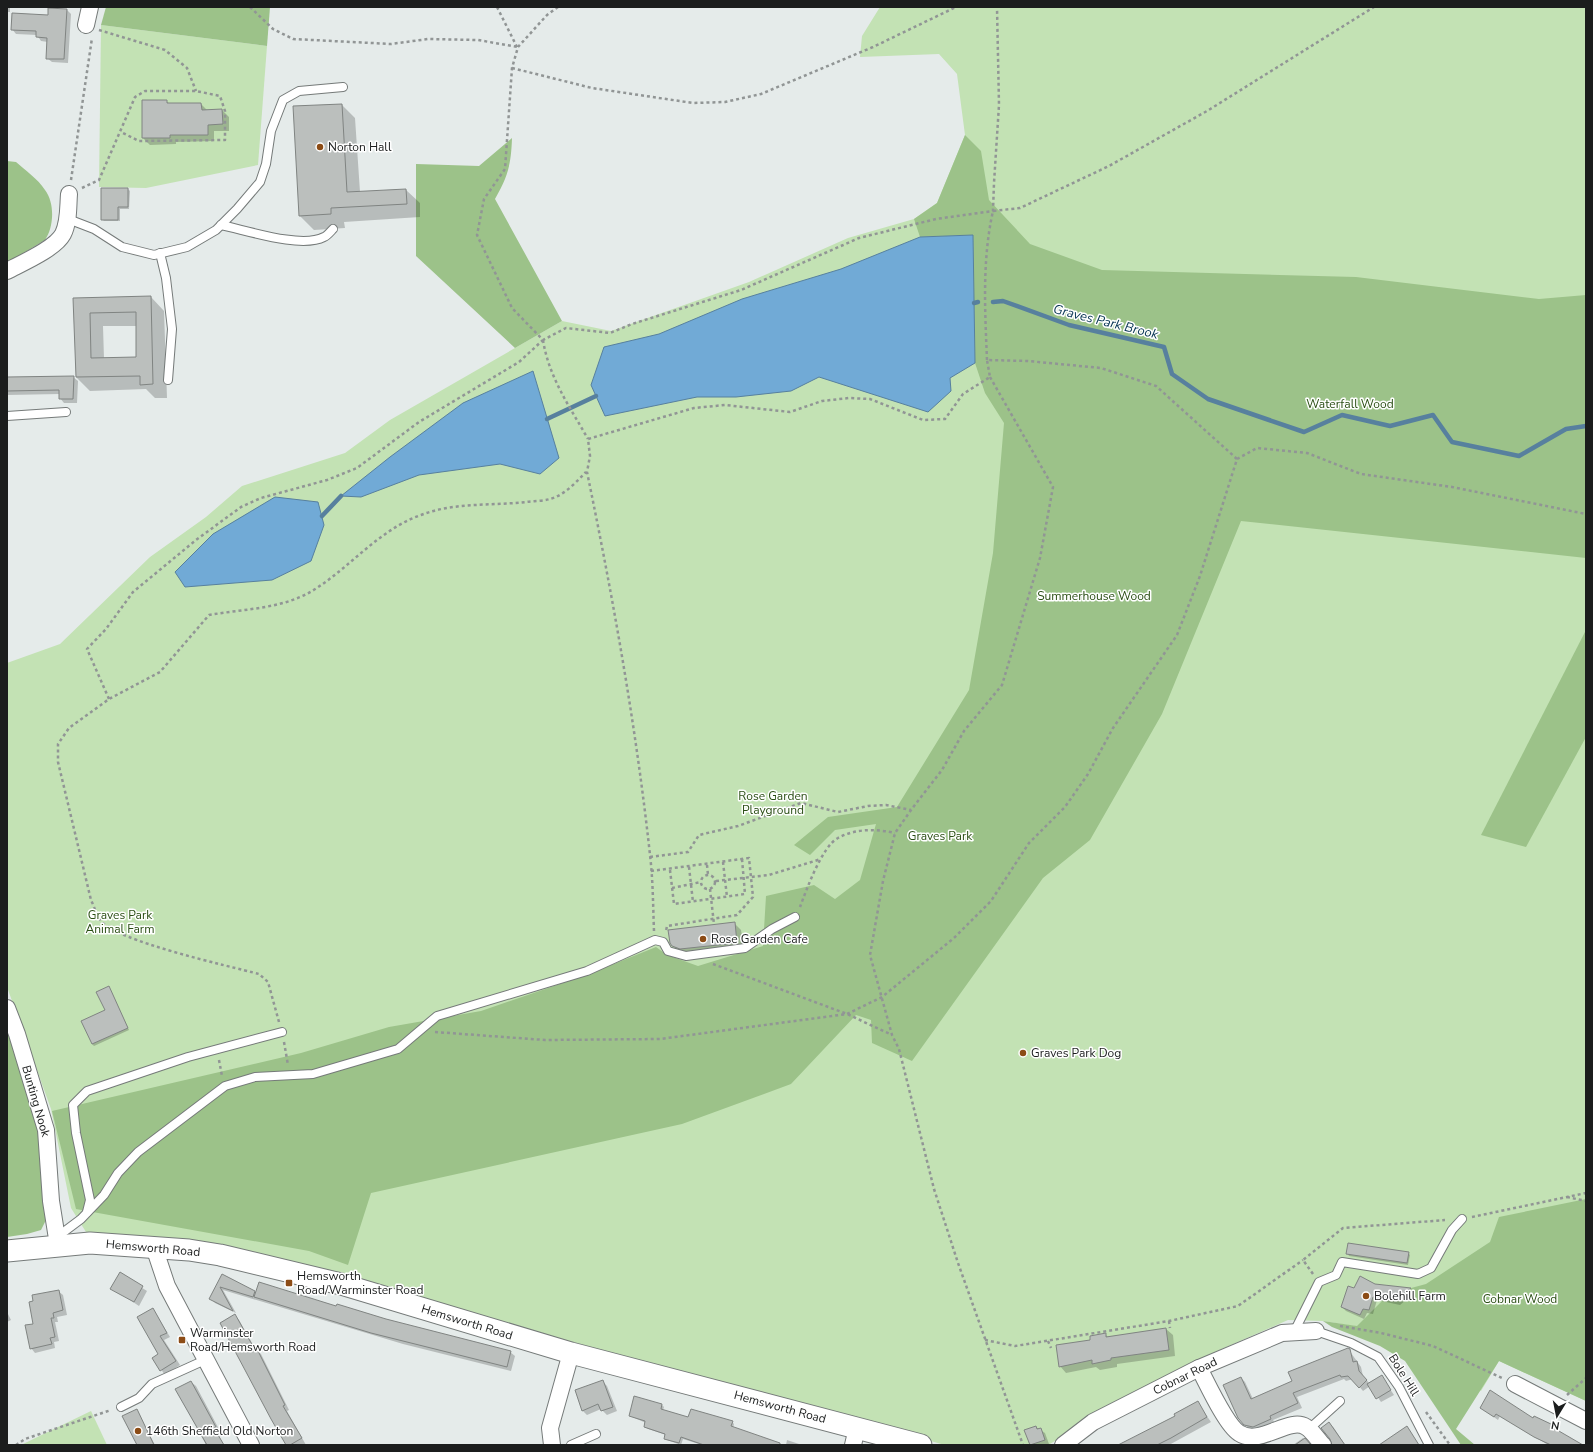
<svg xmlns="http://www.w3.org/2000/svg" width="1593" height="1452" font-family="'Nunito Sans',sans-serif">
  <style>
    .green { fill: #c3e2b4 }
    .forest { fill: #9cc289 }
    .water { fill: #71aad6; stroke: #57809e }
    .shadow { fill: #0003; fill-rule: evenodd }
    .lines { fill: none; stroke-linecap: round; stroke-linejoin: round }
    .stream { stroke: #57809e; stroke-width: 4.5 }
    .building { fill: #bbbfbd; stroke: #808482; fill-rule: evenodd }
    .service-casing { stroke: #757a79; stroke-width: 10 }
    .minor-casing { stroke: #757a79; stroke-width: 18 }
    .tertiary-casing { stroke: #757a79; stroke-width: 23 }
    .path { stroke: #919595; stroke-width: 2.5; stroke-dasharray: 3 3; stroke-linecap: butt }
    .service { stroke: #fff; stroke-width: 8 }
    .minor { stroke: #fff; stroke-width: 16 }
    .tertiary { stroke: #fff; stroke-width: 21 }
    .poi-dot { fill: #8c4c16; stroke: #fff; stroke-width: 1.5 }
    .labels { text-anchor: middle; stroke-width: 3; stroke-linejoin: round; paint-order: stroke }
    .poi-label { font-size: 12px; fill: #1b1d1d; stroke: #fff; text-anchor: start }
    .park-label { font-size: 12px; fill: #2a4e14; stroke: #fff }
    .street-label { font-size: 12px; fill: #1b1d1d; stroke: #fff }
    .water-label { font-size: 13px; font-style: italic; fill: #073553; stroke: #fff }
  </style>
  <rect width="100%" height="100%" fill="#e5ebea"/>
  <!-- green -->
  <g class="green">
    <path d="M880 7H1586V1401L1499 1361 1481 1391 1424 1337 1323 1321 1288 1320 1215 1352 1135 1395 1048 1445H945L217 1244 86 1232 71 1208 51 1109 7 987V663L60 644 150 557 206 517 242 486 345 453 390 420 562 321 611 331 749 282 848 238 914 219 937 203 965 135 957 74 939 54 860 57 862 36Z"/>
    <path d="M101 25 267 46 258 165 146 188 99 187Z"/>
    <path d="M91 1411 107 1445H21Z"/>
  </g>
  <!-- forest -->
  <g class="forest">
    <path d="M106 7H270L267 46 101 25Z"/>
    <path d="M965 135 981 151 989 200 1030 244 1102 270 1356 277 1539 299 1586 295V558L1241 521 1162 714 1090 840 1043 878 912 1061 872 1043 871 1020 856 1015 791 1084 682 1124 371 1193 348 1265 309 1251 76 1209 52 1111 301 1053 389 1027 481 1011 589 974 656 947 667 955 698 966 763 946 766 896 814 885 835 899 860 880 876 824 835 830 810 855 794 845 828 817 897 807 969 690 993 553 1004 423 985 393 975 363 973 235 920 237 914 219 937 203Z"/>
    <path d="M512 138C511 165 508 176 495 199L562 321 515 348 416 256V164L479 166Z"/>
    <path d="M7 161 16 162C25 170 38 179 45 190 55 203 54 227 45 240L7 263Z"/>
    <path d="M1586 630V737L1526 847 1481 835Z"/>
    <path d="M7 1028 42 1129 48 1216 41 1230 27 1234 7 1237Z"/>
    <path d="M1586 1199V1401L1499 1361 1456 1429 1475 1445H1461L1405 1361 1380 1346 1332 1327 1323 1321 1357 1326 1389 1294 1426 1284 1490 1242 1499 1217Z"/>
  </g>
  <!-- water -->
  <g class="water">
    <path d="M973 235 975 363 950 378 951 391 928 412 819 377 791 391 736 397H697L605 416 591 385 604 347 659 334 742 299 841 269 920 237Z"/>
    <path d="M533 371 559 458 540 474 500 464 419 475 361 497 341 496 390 457 463 403Z"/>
    <path d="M275 497 318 502 324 525 311 561 272 580 185 587 175 572 213 534Z"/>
  </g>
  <!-- shadow -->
  <g class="shadow">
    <rect x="7" y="7" width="3" height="5"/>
    <path d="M67 10 71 14 68 63 52 62 47 58 48 42 41 41 37 35 16 34 12 29Z"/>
    <path d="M166 101 170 104H201L208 111 222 110 229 117V131H214V141L176 142V144L150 145 143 138Z"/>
    <path d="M342 105 355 118 360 192 406 190 420 203V217L344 222 345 228 314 230 300 216 294 107Z"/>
    <path d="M128 189 130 191 129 209H120V221H104L102 219Z"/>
    <path d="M151 297 164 311 167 398H155L146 389 90 391 76 377 74 299ZM103 326H137L138 358 104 359Z"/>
    <path d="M73 377 78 381 77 403H64L60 398V394L7 395V378Z"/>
    <path d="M734 923 741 930 744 949 680 953 673 946Z"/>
    <path d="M110 989 129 1030 94 1046 92 1044 106 1010Z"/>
    <path d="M1408 1253 1410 1255 1408 1265 1349 1256 1348 1254Z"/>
    <path d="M120 1274 147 1291 139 1306 112 1288Z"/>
    <path d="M222 1275 256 1293 386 1320 510 1352 515 1356 511 1371 403 1344 223 1290 236 1313 215 1303 211 1298Z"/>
    <path d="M1375 1285 1410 1289 1414 1293 1400 1305 1377 1300 1373 1314 1367 1313 1364 1319 1346 1311 1342 1307 1355 1289Z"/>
    <path d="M58 1291 63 1295 67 1315 57 1317 58 1322H55L59 1341 54 1342 55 1348 35 1353 31 1348 35 1325Z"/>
    <path d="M153 1309 170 1337 164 1340 180 1365 165 1375 153 1358 159 1355Z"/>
    <path d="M7 1312 11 1320 7 1322Z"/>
    <path d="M235 1316 239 1320 256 1350 261 1354 289 1410 287 1411 306 1445H287Z"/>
    <path d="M1166 1329 1173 1335 1175 1356 1117 1364V1367L1100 1370 1096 1367 1066 1373 1060 1366 1091 1341 1105 1334 1108 1337Z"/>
    <path d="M1349 1350 1361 1367 1363 1376 1370 1384 1382 1377 1394 1395 1381 1402 1370 1386 1363 1391 1353 1379 1346 1381 1344 1379 1297 1397 1302 1408 1273 1420 1275 1423 1257 1431 1249 1429 1239 1418 1241 1378 1245 1382 1253 1399 1293 1381Z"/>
    <path d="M191 1382 196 1386 220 1431 217 1433 224 1445H206L177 1390Z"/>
    <path d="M603 1382 607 1386 617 1411 607 1415 601 1409 587 1415 582 1410Z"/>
    <path d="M1197 1402 1211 1422 1169 1445H1122L1176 1416Z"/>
    <path d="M662 1405 664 1407 663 1410 689 1418 732 1422 734 1424 733 1428 782 1445H702L683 1439 681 1445 667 1440 665 1438 666 1435 648 1429 645 1427 646 1423 630 1416Z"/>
    <path d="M1481 1408 1534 1419 1535 1417 1553 1426 1556 1430 1580 1445H1548L1500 1416 1498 1420Z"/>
    <path d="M138 1412 155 1445H138Z"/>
    <path d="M1329 1423 1334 1428 1345 1445H1333Z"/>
    <path d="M1036 1427 1045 1433 1049 1444 1031 1445 1026 1431Z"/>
    <path d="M1303 1438 1310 1445H1293Z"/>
    <path d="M787 1440 802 1445H786Z"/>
  </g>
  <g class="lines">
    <!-- stream -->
    <g class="stream">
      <path d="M993 302 1003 301 1069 325 1164 347 1172 374 1208 399 1304 432 1342 415 1390 426 1433 415 1452 442 1519 456 1566 429 1586 426"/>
      <path d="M974 303 978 302"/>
      <path d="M547 419 596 396"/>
      <path d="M322 516 341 496"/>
    </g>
  </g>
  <!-- building -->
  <g class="building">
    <path d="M48 8 67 9 64 59H46L47 38 36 37V31L11 30 12 13 48 15Z"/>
    <path d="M142 100H167V103H201L202 110 222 109 223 124 208 125V135H170V138H142Z"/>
    <path d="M342 104 347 192 406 189 407 204 331 208V214L299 216 293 106Z"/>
    <path d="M101 188H128V207H118V220H101Z"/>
    <path d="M151 296 153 384 140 385V376L76 377 73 298ZM136 312V357L91 358 90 313Z"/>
    <path d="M74 376 73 399H59V390L7 391V377Z"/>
    <path d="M735 922 737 943 680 949 672 946 670 943 668 930Z"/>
    <path d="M109 986 128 1028 92 1044 81 1021 105 1010 96 992Z"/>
    <path d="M1348 1243 1409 1252 1407 1263 1346 1254Z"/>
    <path d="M120 1272 143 1286 134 1302 110 1289Z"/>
    <path d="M222 1274 255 1291 253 1297 220 1287 233 1311 209 1299Z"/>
    <path d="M1360 1276 1375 1284 1411 1288 1395 1301 1373 1297 1369 1310 1363 1309 1360 1315 1341 1307 1348 1286 1354 1288Z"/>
    <path d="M259 1282 336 1306 337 1304 386 1319 511 1351 507 1367 371 1333 254 1297Z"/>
    <path d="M59 1290 63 1310 53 1313 54 1318H51L55 1337 50 1338 52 1344 30 1349 25 1325 33 1324 29 1302 33 1301 32 1295Z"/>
    <path d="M153 1308 167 1333 160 1336 176 1361 160 1371 152 1358 158 1354 137 1317Z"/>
    <path d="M235 1314 255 1350 257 1349 285 1405 283 1406 302 1438 290 1445H286L271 1419 220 1323Z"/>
    <path d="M1166 1328 1169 1350 1111 1358V1360L1092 1364V1360L1059 1367 1056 1345 1090 1340V1336L1106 1333V1337Z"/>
    <path d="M1348 1348 1350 1349 1353 1362 1357 1361 1359 1371 1367 1380 1359 1388 1348 1376 1341 1377 1340 1375 1293 1393 1298 1403 1270 1416 1271 1419 1253 1427 1244 1425 1238 1418 1223 1385 1241 1377 1251 1399 1292 1381 1288 1372Z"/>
    <path d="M1382 1375 1391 1390 1376 1399 1367 1384Z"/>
    <path d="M603 1380 613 1407 601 1411 598 1404 582 1411 575 1390Z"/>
    <path d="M191 1381 216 1427 214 1428 224 1445H207L175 1389Z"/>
    <path d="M1490 1390 1533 1418 1534 1416 1553 1425 1552 1427 1583 1445H1551L1534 1437 1496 1414 1494 1417 1480 1408Z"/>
    <path d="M634 1396 662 1404 661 1409 688 1417 691 1409 733 1421 731 1426 780 1443V1445H704L681 1437 679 1443 664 1439 665 1434 644 1427 645 1421 629 1416Z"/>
    <path d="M1198 1401 1207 1417 1171 1438 1157 1445H1118L1175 1416 1174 1414Z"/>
    <path d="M137 1409 154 1445H137L122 1416Z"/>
    <path d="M1329 1422 1345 1445H1332L1330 1439 1321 1428Z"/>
    <path d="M1036 1426 1037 1429 1041 1428 1045 1440 1030 1445 1024 1430Z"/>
    <path d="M1407 1426 1419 1445H1379Z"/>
    <path d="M1305 1438 1311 1445H1295Z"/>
  </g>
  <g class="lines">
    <defs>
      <g id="service">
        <path d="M68 219 94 229 122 247 154 255 187 247 216 230 237 209 260 182 266 164 271 131 283 100 299 91 343 87"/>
        <path d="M221 225C246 230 301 249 324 237 327 236 331 231 333 229"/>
        <path d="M160 253 166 278 172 329 168 380"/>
        <path d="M7 416 66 412"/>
        <path d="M87 1212 90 1200 76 1133 73 1105 87 1091 188 1057 282 1032"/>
        <path d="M57 1237 81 1219 104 1195 118 1173 138 1152 225 1086 255 1077 313 1074 398 1049 437 1016 587 971 655 940 663 942 668 951 686 956 745 948 772 929 795 917"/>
        <path d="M1316 1331 1351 1343 1378 1357 1399 1387 1429 1445"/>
        <path d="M1294 1332 1319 1282 1336 1275 1342 1262 1418 1274 1431 1268 1452 1230 1462 1219"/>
        <path d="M121 1407 139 1398 152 1384 205 1360"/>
        <path d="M1309 1429 1340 1401"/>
        <path d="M571 1445 596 1434"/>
      </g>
      <g id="minor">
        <path d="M86 25 90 7"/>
        <path d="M7 271C22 263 55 249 63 234 69 222 68 207 69 194"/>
        <path d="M7 1008 17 1034 46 1130 51 1201 58 1245"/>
        <path d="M154 1247 167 1286 251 1445"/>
        <path d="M1199 1368C1207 1383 1226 1425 1239 1433 1260 1447 1289 1416 1306 1427 1312 1430 1318 1440 1323 1445"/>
        <path d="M1515 1384 1586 1421"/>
        <path d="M552 1445 550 1428 571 1353"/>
        <path d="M853 1445 857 1428"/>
        <path d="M1063 1445 1093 1422 1199 1368 1282 1333 1316 1331"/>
      </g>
      <path id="tertiary" d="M7 1251 90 1243 189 1250 220 1255 341 1284 571 1353 921 1445"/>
    </defs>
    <!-- service casing -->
    <use href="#service" class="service-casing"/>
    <!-- minor casing -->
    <use href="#minor" class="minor-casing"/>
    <!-- tertiary casing -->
    <use href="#tertiary" class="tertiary-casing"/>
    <!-- path -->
    <g class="path">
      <path d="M250 7 273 29 293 39 391 44 428 39 478 40 518 47"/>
      <path d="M497 7 517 47"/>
      <path d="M558 7 547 15 518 47 512 68 505 169 484 199 477 235 512 308 543 340 566 328 610 333 632 324 741 290 859 238 936 219 993 211 994 183 999 105 997 7"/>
      <path d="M99 30 165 50 187 68 196 91"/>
      <path d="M512 68 592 88 693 103 725 102 761 94 873 47 956 7"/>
      <path d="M71 180 92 38"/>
      <path d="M82 188 99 180 135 97 145 91H196L220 96 225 111V140L139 141 121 132"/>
      <path d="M543 340C549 378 570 407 588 439"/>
      <path d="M987 360C985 310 982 260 993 211L1020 208 1109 166 1207 111 1374 7"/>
      <path d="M990 377 1053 487 1040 558 1002 685 964 731 942 770 911 810 895 833 883 881 870 955 892 1035 899 1049 934 1189 958 1263 1023 1445"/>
      <path d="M109 699 87 649 106 629 133 592 196 540 241 507 261 498 327 480 357 468 419 422 519 362 543 340"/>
      <path d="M650 857 688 852 699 835 738 826 801 803 838 812 868 806 886 805 911 810"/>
      <path d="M723 862 727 897"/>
      <path d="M707 865 708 875"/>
      <path d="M689 867 693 902"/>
      <path d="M670 870 674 904 745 894 742 859"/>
      <path d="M651 871 749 858 753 897 737 915 667 926 666 931"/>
      <circle cx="708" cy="882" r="7"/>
      <path d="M716 881 769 875 821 859"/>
      <path d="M672 888 701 882"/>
      <path d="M710 889 714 924"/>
      <path d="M800 907C806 891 822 846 838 838 856 828 877 829 895 833"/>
      <path d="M654 931C653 905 653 880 650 855 636 726 613 598 587 472L590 456 588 439 694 408 725 405 790 412 822 401 849 398 870 399 923 420 945 419 963 394 990 377 987 360 1028 361 1101 368 1156 386 1237 459"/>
      <path d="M713 964 847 1014 892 1035"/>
      <path d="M279 1022 268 982 259 974C229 966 115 941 100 920 96 914 94 906 91 900L58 762V744L69 728 109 699 160 672 209 615C243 609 282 609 312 591 350 568 378 530 421 515 454 502 491 506 526 502 534 501 543 501 550 499 565 495 576 482 586 472"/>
      <path d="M435 1032 545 1040 660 1039 847 1014 882 997 954 938 991 901 1029 843 1065 807 1088 774 1113 728 1177 635 1200 576 1237 459 1257 448 1307 453 1361 474 1452 487 1586 514"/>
      <path d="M284 1042 288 1065"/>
      <path d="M219 1060 222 1076"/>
      <path d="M1567 1197 1586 1201"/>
      <path d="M1472 1217 1586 1193"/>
      <path d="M1313 1274 1303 1260 1343 1228 1445 1220"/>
      <path d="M1169 1321 1170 1328"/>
      <path d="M1340 1326 1381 1333 1433 1346 1502 1378"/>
      <path d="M985 1340 1015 1346 1169 1321 1238 1306 1303 1260"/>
      <path d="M1048 1341 1051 1348"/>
      <path d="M1567 1395 1586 1378"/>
      <path d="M1426 1412 1450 1445"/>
      <path d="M16 1445 25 1439 111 1410"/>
    </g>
    <!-- service -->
    <use href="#service" class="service"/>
    <!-- minor -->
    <use href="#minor" class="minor"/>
    <!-- tertiary -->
    <use href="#tertiary" class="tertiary"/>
  </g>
  <!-- markers -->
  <g class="poi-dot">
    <circle cx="320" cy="147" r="4"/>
    <circle cx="703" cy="939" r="4"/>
    <circle cx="1023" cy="1053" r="4"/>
    <rect x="285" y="1279" width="8" height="8" rx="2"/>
    <circle cx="1366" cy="1296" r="4"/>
    <rect x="178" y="1336" width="8" height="8" rx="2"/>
    <circle cx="138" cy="1431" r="4"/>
  </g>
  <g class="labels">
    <!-- poi labels -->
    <g class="poi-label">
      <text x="328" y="151">Norton Hall</text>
      <text x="711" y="943">Rose Garden Cafe</text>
      <text x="1031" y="1057">Graves Park Dog</text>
      <text x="297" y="1280">Hemsworth<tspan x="297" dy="14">Road/Warminster Road</tspan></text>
      <text x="1374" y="1300">Bolehill Farm</text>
      <text x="190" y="1337">Warminster<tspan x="190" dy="14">Road/Hemsworth Road</tspan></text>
      <text x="146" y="1435">146th Sheffield Old Norton</text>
    </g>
    <!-- park labels -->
    <g class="park-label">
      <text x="1350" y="408">Waterfall Wood</text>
      <text x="1094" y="600">Summerhouse Wood</text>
      <text x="773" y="800">Rose Garden<tspan x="773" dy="14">Playground</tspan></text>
      <text x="940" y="840">Graves Park</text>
      <text x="120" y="919">Graves Park<tspan x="120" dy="14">Animal Farm</tspan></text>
      <text x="1520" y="1303">Cobnar Wood</text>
    </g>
    <!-- street labels -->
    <g class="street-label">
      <text transform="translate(36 1101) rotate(74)" y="4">Bunting Nook</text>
      <text transform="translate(153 1248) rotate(5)" y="4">Hemsworth Road</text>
      <text transform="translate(467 1322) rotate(17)" y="4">Hemsworth Road</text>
      <text transform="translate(1404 1375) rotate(58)" y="4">Bole Hill</text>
      <text transform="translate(1185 1376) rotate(-26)" y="4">Cobnar Road</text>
      <text transform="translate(780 1407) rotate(15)" y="4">Hemsworth Road</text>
    </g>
    <!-- water labels -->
    <g class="water-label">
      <text transform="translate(1106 321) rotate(14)" y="5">Graves Park Brook</text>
    </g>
  </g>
  <!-- border -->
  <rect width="1593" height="1452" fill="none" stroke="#1b1d1d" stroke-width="16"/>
  <!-- north arrow -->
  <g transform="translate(1557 1416) rotate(190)" stroke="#ffffff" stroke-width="3" paint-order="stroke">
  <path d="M0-3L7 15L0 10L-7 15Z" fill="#1b1d1d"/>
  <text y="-6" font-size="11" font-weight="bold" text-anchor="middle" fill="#1b1d1d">N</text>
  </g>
</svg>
